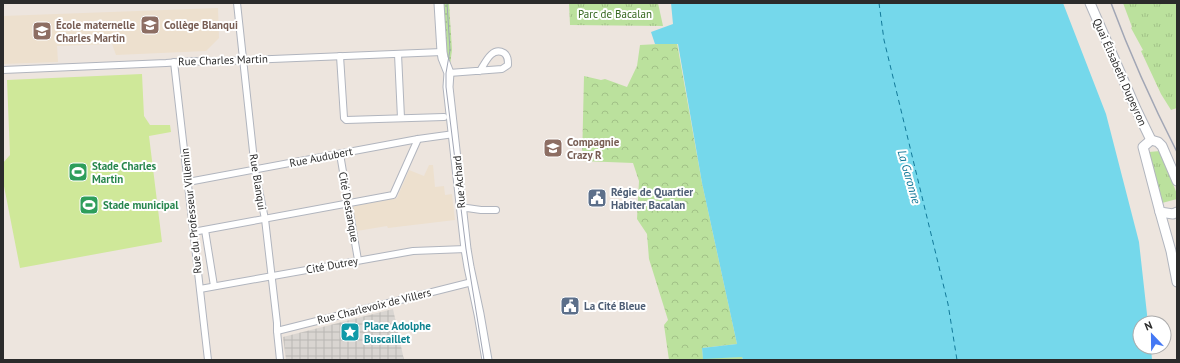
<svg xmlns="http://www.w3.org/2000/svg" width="1180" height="363" font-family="'PT Sans',sans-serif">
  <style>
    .education { fill: #ede0ce }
    .grass { fill: url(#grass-dots) }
    .forest { fill: url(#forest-crowns) }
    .park { fill: url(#park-tufts) }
    .pitch { fill: #cfe899 }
    .plaza { fill: url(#plaza-grid) }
    .water { fill: #75d8eb }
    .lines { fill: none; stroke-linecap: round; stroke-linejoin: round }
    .ferry { stroke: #127999; stroke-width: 1; stroke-dasharray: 5 4; stroke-linecap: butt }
    .street-casing { stroke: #b1b5be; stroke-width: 8 }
    .secondary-casing { stroke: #b1b5be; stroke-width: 11 }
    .street { stroke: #fff; stroke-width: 6 }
    .secondary { stroke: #fff; stroke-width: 9 }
    .tram { stroke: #a1a6b5; stroke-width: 1 }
    .rail { stroke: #a1a6b5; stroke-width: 1.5 }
    .labels { text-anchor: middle; stroke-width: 4; stroke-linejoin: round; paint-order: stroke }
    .park-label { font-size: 11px; fill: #34671d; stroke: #fff }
    .education-label { font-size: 11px; font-weight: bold; fill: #785e54; stroke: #fff; text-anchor: start }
    .street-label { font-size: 11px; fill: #2b2b2b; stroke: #fff }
    .leisure-label { font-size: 11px; font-weight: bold; fill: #27864d; stroke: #fff; text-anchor: start }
    .service-label { font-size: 11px; font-weight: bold; fill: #4e5e75; stroke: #fff; text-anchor: start }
    .culture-label { font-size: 11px; font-weight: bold; fill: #0d838f; stroke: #fff; text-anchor: start }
    .water-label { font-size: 12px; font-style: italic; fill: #127999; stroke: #fff }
  </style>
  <defs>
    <pattern id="grass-dots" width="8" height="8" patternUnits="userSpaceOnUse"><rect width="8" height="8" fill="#bbe19d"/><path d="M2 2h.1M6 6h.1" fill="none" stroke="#a1c187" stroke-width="1.8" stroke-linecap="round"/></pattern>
    <pattern id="forest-crowns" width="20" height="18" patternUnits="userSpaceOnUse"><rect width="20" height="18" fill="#bbe19d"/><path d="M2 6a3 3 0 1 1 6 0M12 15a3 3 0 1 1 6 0" fill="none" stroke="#a1c187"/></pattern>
    <pattern id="park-tufts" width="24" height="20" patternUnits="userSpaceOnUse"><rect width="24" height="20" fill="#bbe19d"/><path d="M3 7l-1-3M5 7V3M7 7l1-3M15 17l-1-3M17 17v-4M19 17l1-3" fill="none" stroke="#a1c187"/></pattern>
    <pattern id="plaza-grid" width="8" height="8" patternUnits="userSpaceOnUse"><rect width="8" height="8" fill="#d9d5d1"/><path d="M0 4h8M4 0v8" fill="none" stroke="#bab7b4"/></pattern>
  </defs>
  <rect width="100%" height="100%" fill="#ede5de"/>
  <!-- education -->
  <g class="education">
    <path d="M218 8 219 38 206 51 116 55 112 44 57 46 58 62 3 64V16Z"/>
    <path d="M429 165H433L435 187 444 186 445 195 452 194 455 220 388 228 387 226 357 231 353 208 354 206 397 198 409 170 424 176Z"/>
  </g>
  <!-- grass -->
  <path class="grass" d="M443 3H449L452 50 450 65 445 57Z"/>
  <!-- forest -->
  <path class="forest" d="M677 43 702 183 737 344 702 348 703 358 742 357 743 360H669L664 325 668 320 649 259 647 234 637 219 639 181 633 163 582 161 584 76 601 80 605 79 627 87 637 66 640 45Z"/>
  <!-- park -->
  <g class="park">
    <path d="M569 3H658L663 26 570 25Z"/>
    <path d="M1123 3H1177V108L1171 110 1161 94 1141 51 1143 50 1131 28 1132 27Z"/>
    <path d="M1160 151 1177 194V199L1162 203 1149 152Z"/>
  </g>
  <!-- pitch -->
  <path class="pitch" d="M142 74 144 116 150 125H170L171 132 149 136 162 242 20 268 3 181V163L10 155 7 80Z"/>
  <!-- plaza -->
  <path class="plaza" d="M393 309 404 360H286L283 337Z"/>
  <!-- water -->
  <path class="water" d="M671 3H1063L1106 114 1139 242 1148 323H1140V347H1151L1152 360H743L742 357 703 359 702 348 737 344 702 183 678 44H655L651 32 673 24Z"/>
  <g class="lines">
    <!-- ferry -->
    <path class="ferry" d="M879 3 884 40 948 304 957 360"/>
    <defs>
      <g id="street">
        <path d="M237 3 255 170 265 219 277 323V331L280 360"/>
        <path d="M398 54 401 118"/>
        <path d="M340 56 344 118 346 120 444 117"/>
        <path d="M174 62 208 360"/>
        <path d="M3 70 166 63 195 61 203 62 442 52"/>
        <path d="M449 73 502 69 508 65C508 60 508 56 504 53 492 46 485 63 480 71"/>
        <path d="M340 154 358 260"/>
        <path d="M188 182 418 139 454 134"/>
        <path d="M461 209 467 208 481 210H496"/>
        <path d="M205 230 214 286"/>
        <path d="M193 232 393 195 418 139"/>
        <path d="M200 289 413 251 466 249"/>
        <path d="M277 331 472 282"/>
      </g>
      <g id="secondary">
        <path d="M439 3 442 52 443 58 449 73 448 87 466 249 469 267 479 314 487 360"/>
        <path d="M1090 3 1136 109 1151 140"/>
        <path d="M1177 181 1162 146 1158 142 1151 140 1143 147 1160 212 1173 214 1177 212"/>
        <path d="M1160 212 1171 251 1177 282"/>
      </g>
    </defs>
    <!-- street casing -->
    <use href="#street" class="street-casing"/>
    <!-- secondary casing -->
    <use href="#secondary" class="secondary-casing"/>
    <!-- street -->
    <use href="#street" class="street"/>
    <!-- secondary -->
    <use href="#secondary" class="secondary"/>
    <!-- tram -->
    <path class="tram" d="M447 3 450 50 446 73V87L466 249 484 360"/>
    <!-- rail -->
    <path class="rail" d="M1111 3C1130 54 1152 103 1177 152"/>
  </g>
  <!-- icons -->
  <defs>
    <symbol id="school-square" viewBox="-11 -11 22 22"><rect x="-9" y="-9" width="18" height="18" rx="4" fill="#8d6e63" stroke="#fff"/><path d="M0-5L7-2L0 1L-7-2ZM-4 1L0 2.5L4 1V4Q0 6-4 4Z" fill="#fff"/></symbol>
    <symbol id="stadium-square" viewBox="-11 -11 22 22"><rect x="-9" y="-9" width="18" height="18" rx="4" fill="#2e9e5b" stroke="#fff"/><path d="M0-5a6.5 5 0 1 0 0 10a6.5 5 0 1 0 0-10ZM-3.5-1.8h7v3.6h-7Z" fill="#fff"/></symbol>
    <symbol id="civic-square" viewBox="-11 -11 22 22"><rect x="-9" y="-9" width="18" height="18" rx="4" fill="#5c6f8a" stroke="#fff"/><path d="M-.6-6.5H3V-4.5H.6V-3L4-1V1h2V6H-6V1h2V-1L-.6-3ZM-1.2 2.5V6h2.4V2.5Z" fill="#fff"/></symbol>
    <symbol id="sight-square" viewBox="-11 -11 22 22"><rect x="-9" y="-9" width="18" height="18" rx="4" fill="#0f9aa8" stroke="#fff"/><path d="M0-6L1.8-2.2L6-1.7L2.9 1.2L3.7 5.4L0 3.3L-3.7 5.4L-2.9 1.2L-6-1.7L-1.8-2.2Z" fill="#fff"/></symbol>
  </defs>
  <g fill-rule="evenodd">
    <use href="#school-square" x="139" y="14" width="22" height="22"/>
    <use href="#school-square" x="31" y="20" width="22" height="22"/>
    <use href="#school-square" x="542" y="137" width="22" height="22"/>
    <use href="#stadium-square" x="67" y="161" width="22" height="22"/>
    <use href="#civic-square" x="586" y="187" width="22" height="22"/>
    <use href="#stadium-square" x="78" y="194" width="22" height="22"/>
    <use href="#civic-square" x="559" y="295" width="22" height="22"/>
    <use href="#sight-square" x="339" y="321" width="22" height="22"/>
  </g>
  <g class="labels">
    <!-- park labels -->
    <g class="park-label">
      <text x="615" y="18">Parc de Bacalan</text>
    </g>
    <!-- education labels -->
    <g class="education-label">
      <text x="56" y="29">École maternelle<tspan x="56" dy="13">Charles Martin</tspan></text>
      <text x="164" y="29">Collège Blanqui</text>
      <text x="567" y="146">Compagnie<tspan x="567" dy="13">Crazy R</tspan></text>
    </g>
    <!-- street labels -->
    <g class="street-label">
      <text transform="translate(223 60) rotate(-2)" y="4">Rue Charles Martin</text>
      <text transform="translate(1120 72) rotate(66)" y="4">Quai Élisabeth Dupeyron</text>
      <text transform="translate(321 157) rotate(-11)" y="4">Rue Audubert</text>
      <text transform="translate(258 182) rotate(81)" y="4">Rue Blanqui</text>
      <text transform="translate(459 182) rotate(-95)" y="4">Rue Achard</text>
      <text transform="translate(349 207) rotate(80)" y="4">Cité Destanque</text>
      <text transform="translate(191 211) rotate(-96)" y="4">Rue du Professeur Villemin</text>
      <text transform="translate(332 265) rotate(-10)" y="4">Cité Dutrey</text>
      <text transform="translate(374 306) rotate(-14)" y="4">Rue Charlevoix de Villers</text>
    </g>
    <!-- leisure labels -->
    <g class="leisure-label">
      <text x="92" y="170">Stade Charles<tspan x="92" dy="13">Martin</tspan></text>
      <text x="103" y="209">Stade municipal</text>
    </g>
    <!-- service labels -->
    <g class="service-label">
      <text x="611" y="196">Régie de Quartier<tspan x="611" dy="13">Habiter Bacalan</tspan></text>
      <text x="584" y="310">La Cité Bleue</text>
    </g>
    <!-- culture labels -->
    <g class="culture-label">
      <text x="364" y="330">Place Adolphe<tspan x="364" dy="13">Buscaillet</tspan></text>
    </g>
    <!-- water labels -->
    <g class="water-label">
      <text transform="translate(909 177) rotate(74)" y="4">La Garonne</text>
    </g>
  </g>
  <!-- border -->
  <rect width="1180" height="363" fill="none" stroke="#2b2b2b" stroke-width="8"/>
  <!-- north arrow -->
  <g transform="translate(1152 335) rotate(338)"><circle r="19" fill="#ffffff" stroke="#aaaaaa"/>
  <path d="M0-3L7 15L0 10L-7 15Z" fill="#4478f4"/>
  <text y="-6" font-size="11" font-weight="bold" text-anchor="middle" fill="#2b2b2b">N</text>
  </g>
</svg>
